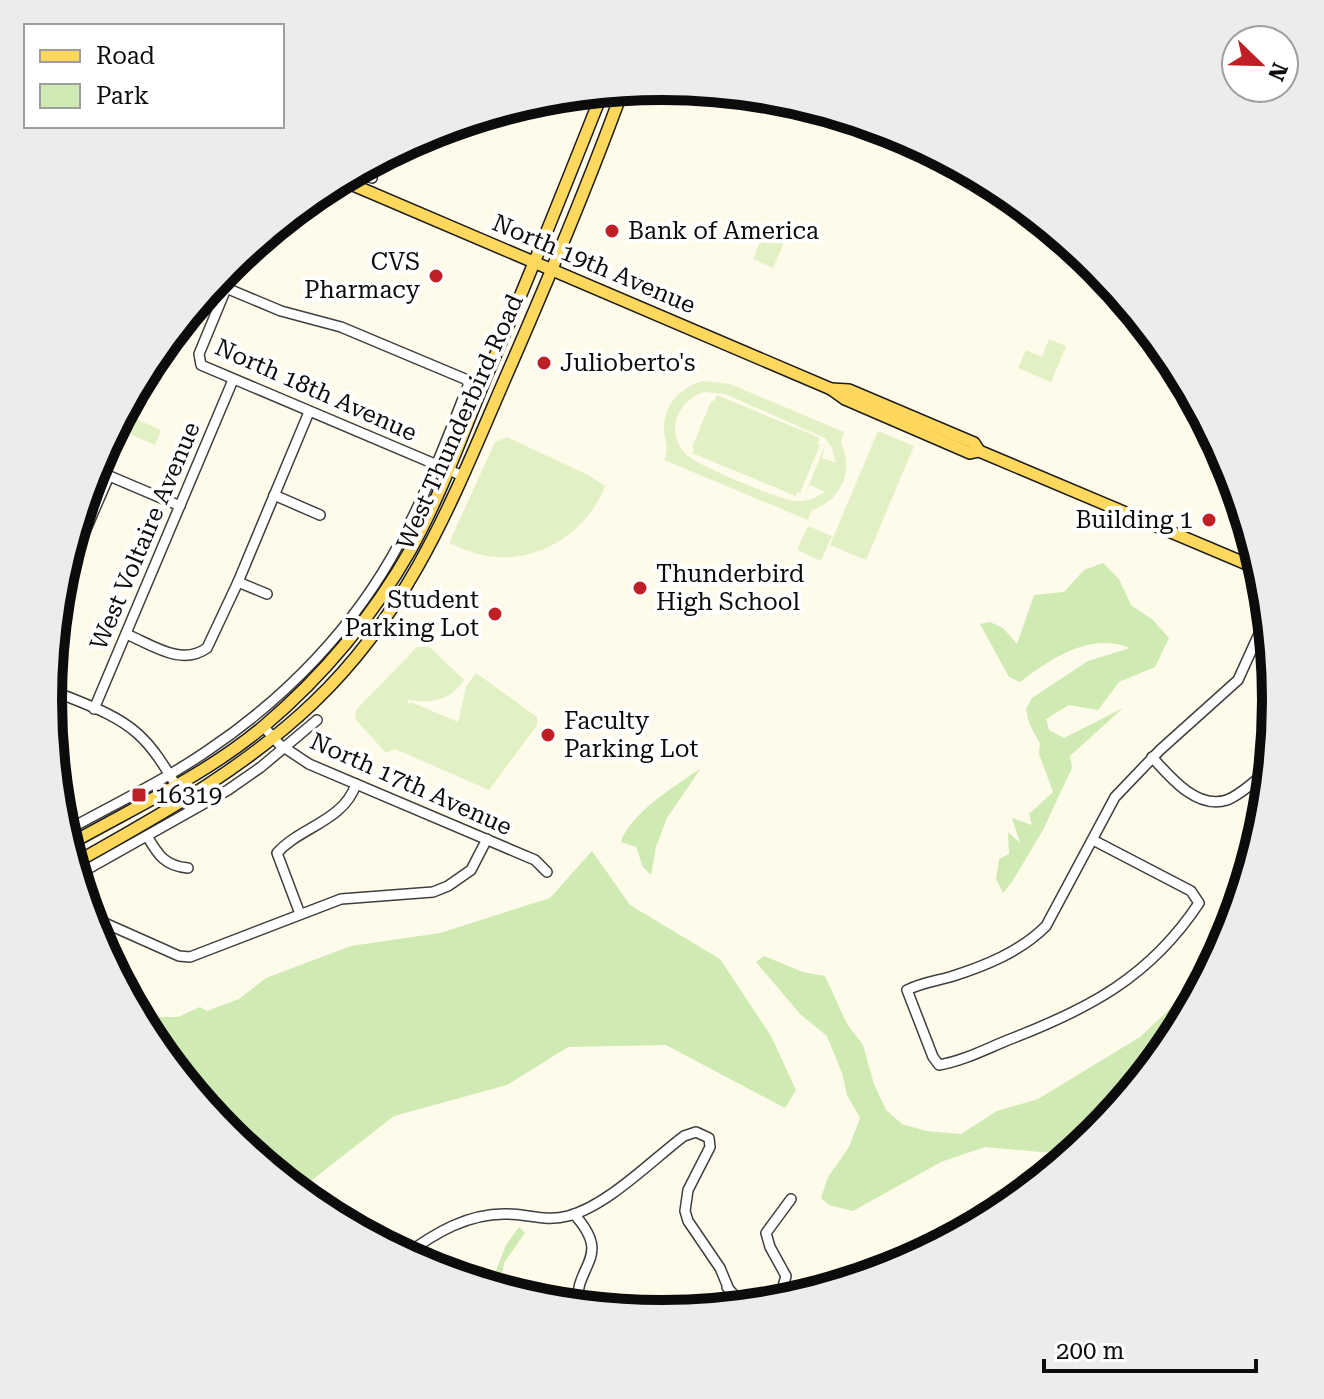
<svg xmlns="http://www.w3.org/2000/svg" width="1324" height="1399" font-family="'Roboto Serif',serif">
  <style>
    .green { fill: #cfeab3 }
    .pitch { fill: #e1f1c5; fill-rule: evenodd }
    .lines { fill: none; stroke-linecap: round; stroke-linejoin: round }
    .minor-casing { stroke: #3f3f3f; stroke-width: 12 }
    .major-casing { stroke: #1d1d1d; stroke-width: 14 }
    .minor { stroke: #fff; stroke-width: 9 }
    .major { stroke: #fdd85c; stroke-width: 11 }
    .poi-dot { fill: #bf2025; stroke: #fff; stroke-width: 3 }
    .labels { text-anchor: middle; stroke-width: 8; stroke-linejoin: round; paint-order: stroke }
    .poi-label { font-size: 24px; fill: #0c0c0c; stroke: #fff; text-anchor: start }
    .street-label { font-size: 24px; fill: #0c0c0c; stroke: #fff }
    .rim { fill: none; stroke: #0c0c0c; stroke-width: 10 }
  </style>
  <rect width="100%" height="100%" fill="#fffbea"/>
  <!-- green -->
  <g class="green">
    <path d="M1103 563 1119 579 1131 605 1153 620 1169 638 1155 667 1119 682 1098 710 1069 705 1046 719 1049 730 1064 738 1123 708 1070 756 1072 768 1043 830 1012 882 1003 893 996 879 999 859 1009 854 1008 832 1020 843 1012 818 1032 825 1029 814 1053 792 1039 754 1040 744 1029 723 1026 709 1032 698 1088 661 1130 648C1090 632 1052 658 1020 682L1009 677 980 624 990 622 1003 628 1017 644 1034 595 1064 592 1084 570Z"/>
    <path d="M701 768 667 818 656 847 651 875 643 867 636 847 621 842C630 813 677 785 701 768Z"/>
    <path d="M592 851 630 905 720 959 771 1036 796 1090 785 1108 666 1045 568 1047 507 1085 394 1116 298 1191 228 1133 151 1040 139 1017H178L200 1007 207 1011 239 999 266 978 351 946 440 933 550 898Z"/>
    <path d="M764 956 803 972 825 976 847 1024 863 1045 874 1084 886 1110 902 1124 926 1131 961 1134 997 1111 1038 1099 1140 1037 1210 971 1172 1041 1096 1134 1084 1144 1053 1153 985 1147 941 1162 853 1211 829 1205 821 1198 828 1177 849 1147 860 1118 847 1095 842 1073 827 1036 800 1014 756 962Z"/>
    <path d="M519 1227 525 1233 504 1263 500 1289 490 1286 506 1245Z"/>
  </g>
  <!-- pitch -->
  <g class="pitch">
    <path d="M768 223 789 231 773 268 753 259Z"/>
    <path d="M1049 339 1066 346 1051 382 1018 368 1026 350 1042 357Z"/>
    <path d="M703 381 730 384 844 432 841 442C854 470 842 500 812 510L808 520 664 460C670 447 664 441 664 428 664 404 681 387 703 381ZM704 392 725 394 825 438 832 448 836 463 822 458 826 443 805 494 810 485 825 492C816 498 807 502 796 501 780 500 698 466 687 455 664 434 677 401 704 392Z"/>
    <path d="M717 395 820 438 817 444 820 445 800 493 797 492 796 496 692 453 694 449 692 448 711 401H714Z"/>
    <path d="M136 419 161 430 155 445 130 434Z"/>
    <path d="M878 431 914 446 866 560 830 545Z"/>
    <path d="M507 437 588 475 605 486C586 536 531 568 478 554 468 551 458 547 449 543L495 442Z"/>
    <path d="M808 526 832 536 821 561 797 550Z"/>
    <path d="M417 647H430L464 680C452 700 428 705 407 699L409 704 411 702 458 722 466 687 476 673 537 717V725L489 790 395 749 386 753 355 719 356 710Z"/>
  </g>
  <g class="lines">
    <defs>
      <g id="minor">
        <path d="M354 171 372 178"/>
        <path d="M284 220 294 224"/>
        <path d="M240 255 199 354 201 365 463 476"/>
        <path d="M93 469 180 506"/>
        <path d="M274 495 320 515"/>
        <path d="M238 582 267 594"/>
        <path d="M58 594 109 476"/>
        <path d="M126 634C151 644 181 667 207 648L238 582 309 412"/>
        <path d="M49 689C78 702 114 712 138 734 158 752 171 778 185 800"/>
        <path d="M94 709 233 380"/>
        <path d="M263 726 279 744 309 764 535 860 547 872"/>
        <path d="M1152 757C1170 777 1197 810 1227 800 1242 794 1257 779 1269 769"/>
        <path d="M64 832C112 805 162 782 207 751 286 698 355 627 400 542 427 492 447 439 468 386V382L465 379 341 327 281 311 226 288"/>
        <path d="M147 836C158 855 165 866 188 868"/>
        <path d="M1093 840 1191 891 1199 903C1150 977 1089 1009 1008 1040 986 1049 963 1061 939 1065L933 1057 907 990C921 983 935 981 950 977 985 966 1020 952 1046 926L1115 797 1160 750 1238 680 1268 614"/>
        <path d="M77 875 228 790 261 767 317 720"/>
        <path d="M300 914 277 853C300 827 344 821 356 784"/>
        <path d="M89 916 179 956 190 957 341 899 433 892 448 886 471 870 487 839"/>
        <path d="M574 1214C613 1258 576 1262 577 1305"/>
        <path d="M405 1255C435 1233 468 1213 507 1214 528 1214 546 1222 568 1216 607 1206 651 1161 684 1136L696 1132 709 1138 710 1147 688 1190 685 1211 688 1221 720 1268 730 1292"/>
        <path d="M727 1287 743 1305"/>
        <path d="M769 1303 782 1290 786 1276 770 1247 766 1233 791 1199"/>
      </g>
      <g id="major">
        <path d="M339 179 831 389 845 399 970 453 979 451 1261 570"/>
        <path d="M831 389 849 390 974 443 979 451"/>
        <path d="M68 845C133 808 206 775 264 726 323 676 373 616 411 549 441 495 462 435 486 377 527 283 565 187 603 91"/>
        <path d="M73 864C158 816 243 770 314 702 411 609 452 501 504 381 546 285 587 188 623 89"/>
      </g>
    </defs>
    <!-- minor casing -->
    <use href="#minor" class="minor-casing"/>
    <!-- major casing -->
    <use href="#major" class="major-casing"/>
    <!-- minor -->
    <use href="#minor" class="minor"/>
    <!-- major -->
    <use href="#major" class="major"/>
  </g>
  <!-- markers -->
  <g class="poi-dot">
    <circle cx="612" cy="231" r="8"/>
    <circle cx="436" cy="276" r="8"/>
    <circle cx="544" cy="363" r="8"/>
    <circle cx="1209" cy="520" r="8"/>
    <circle cx="640" cy="588" r="8"/>
    <circle cx="495" cy="614" r="8"/>
    <circle cx="548" cy="735" r="8"/>
    <rect x="131" y="787" width="16" height="16" rx="4"/>
  </g>
  <g class="labels">
    <!-- poi labels -->
    <g class="poi-label">
      <text x="628" y="239">Bank of America</text>
      <text x="420" y="270" text-anchor="end">CVS<tspan x="420" dy="28">Pharmacy</tspan></text>
      <text x="560" y="371">Julioberto's</text>
      <text x="1193" y="528" text-anchor="end">Building 1</text>
      <text x="656" y="582">Thunderbird<tspan x="656" dy="28">High School</tspan></text>
      <text x="479" y="608" text-anchor="end">Student<tspan x="479" dy="28">Parking Lot</tspan></text>
      <text x="564" y="729">Faculty<tspan x="564" dy="28">Parking Lot</tspan></text>
      <text x="155" y="803">16319</text>
    </g>
    <!-- street labels -->
    <g class="street-label">
      <text transform="translate(594 264) rotate(23)" y="8">North 19th Avenue</text>
      <text transform="translate(316 390) rotate(24)" y="8">North 18th Avenue</text>
      <text transform="translate(460 422) rotate(-66)" y="8">West Thunderbird Road</text>
      <text transform="translate(145 536) rotate(-67)" y="8">West Voltaire Avenue</text>
      <text transform="translate(411 784) rotate(24)" y="8">North 17th Avenue</text>
    </g>
  </g>
  <!-- crop -->
  <path d="M0 0H1324V1399H0ZM62 700a600 600 0 1 1 1200 0a600 600 0 1 1-1200 0Z" fill="#ececec" fill-rule="evenodd"/>
  <path class="rim" d="M62 700a600 600 0 1 1 1200 0a600 600 0 1 1-1200 0Z"/>
  <!-- legend -->
  <rect x="24" y="24" width="260" height="104" fill="#ffffff" stroke="#9e9e9e" stroke-width="2"/>
  <rect x="40" y="50" width="40" height="12" fill="#fdd85c" stroke="#9e9e9e" stroke-width="2"/>
  <text x="96" y="64" font-size="24" fill="#0c0c0c">Road</text>
  <rect x="40" y="84" width="40" height="24" fill="#cfeab3" stroke="#9e9e9e" stroke-width="2"/>
  <text x="96" y="104" font-size="24" fill="#0c0c0c">Park</text>
  <!-- north arrow -->
  <g transform="translate(1260 64) rotate(113)"><circle r="38" fill="#ffffff" stroke="#9e9e9e" stroke-width="2"/>
  <path d="M0-6L14 30L0 20L-14 30Z" fill="#bf2025"/>
  <text y="-12" font-size="22" font-weight="bold" text-anchor="middle" fill="#0c0c0c">N</text>
  </g>
  <!-- scale -->
  <path d="M1044 1359v12h212v-12" fill="none" stroke="#0c0c0c" stroke-width="4"/>
  <text x="1056" y="1359" font-size="24" fill="#0c0c0c" stroke="#ffffff" stroke-width="6" paint-order="stroke">200 m</text>
</svg>
